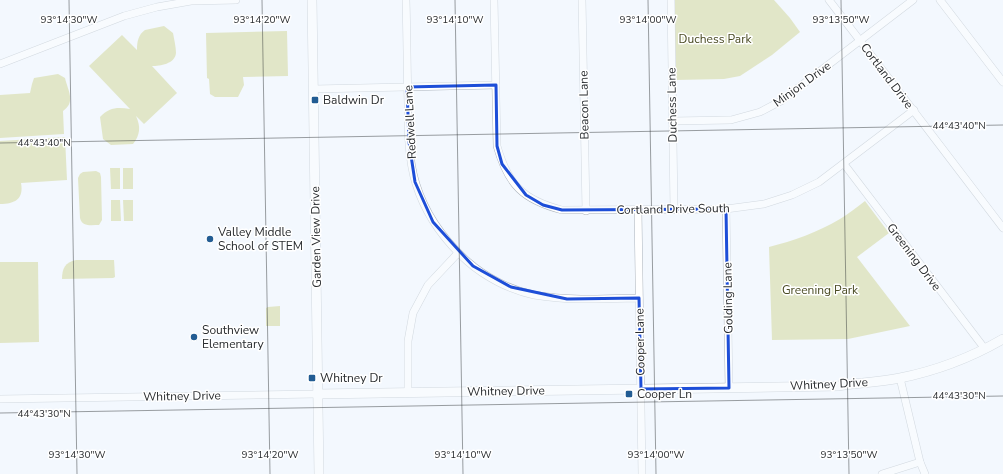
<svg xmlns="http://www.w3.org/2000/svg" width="1003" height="474" font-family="'Nunito Sans',sans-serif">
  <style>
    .green { fill: #cdd188 }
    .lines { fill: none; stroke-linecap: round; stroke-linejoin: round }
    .street-casing { stroke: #acb4bd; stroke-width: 8 }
    .secondary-casing { stroke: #acb4bd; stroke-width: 10 }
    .street { stroke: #fff; stroke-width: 7 }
    .secondary { stroke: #fff; stroke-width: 9 }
    .marked { fill: none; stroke: #1d4ed8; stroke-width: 3; stroke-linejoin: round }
    .ticks { fill: none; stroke: #292c2f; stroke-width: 1; stroke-opacity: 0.45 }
    .poi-dot { fill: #225c93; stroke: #fff; stroke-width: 1.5 }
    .labels { text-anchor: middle; stroke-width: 3; stroke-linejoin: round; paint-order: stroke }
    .park-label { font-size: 12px; fill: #494a22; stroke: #fff }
    .street-label { font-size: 12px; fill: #292c2f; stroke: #fff }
    .poi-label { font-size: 12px; fill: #292c2f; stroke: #fff; text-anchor: start }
    .ticks-label { font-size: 10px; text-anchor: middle; fill: #292c2f; stroke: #fff; stroke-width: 3; stroke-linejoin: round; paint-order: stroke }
  </style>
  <rect width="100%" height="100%" fill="#f3f8fe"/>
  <!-- green -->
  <g class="green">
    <path d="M674 0H774L790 18 800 32 772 55 740 76 724 79 675 80Z"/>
    <path d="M164 26 173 33C174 39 176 47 176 53 175 64 160 66 152 66L177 93 144 124 136 116C141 127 140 135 133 144L111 145 103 139 100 117C109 107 118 107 130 109L89 66 122 35 137 50C137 42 138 35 145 30Z"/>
    <path d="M287 31 288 76 243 77 244 85 238 97H215L210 94 209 79 207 78 206 33Z"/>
    <path d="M58 74 65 78C68 91 76 102 63 111L64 134 0 138V95L30 93 32 84 34 78Z"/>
    <path d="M65 137 67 180 21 183C24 199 15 204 0 204V141Z"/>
    <path d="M110 168H120V189H111Z"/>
    <rect x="123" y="168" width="10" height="21"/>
    <path d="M96 171 100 173 101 177 102 220 99 225C91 225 82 227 80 218L78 178 80 174 83 172Z"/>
    <path d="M111 200H120L121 221H111Z"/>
    <path d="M123 200H133V221H124Z"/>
    <path d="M865 201 889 233 857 257 910 326 848 339 772 340 769 247C793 241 818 232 840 219 848 214 857 207 865 201Z"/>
    <path d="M76 260H114L115 277 113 278 62 279C62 269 65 262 76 260Z"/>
    <path d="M0 262H38L39 342 0 343Z"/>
    <path d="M280 306V326H266V308L268 307Z"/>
  </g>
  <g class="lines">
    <defs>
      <g id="street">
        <path d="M406 0C407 34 407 69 408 103 408 128 408 159 416 184 425 213 444 240 467 261 485 277 510 290 534 295 569 301 604 299 639 298"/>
        <path d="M494 0 497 146C508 185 523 200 562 210L726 209 764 204 792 195 819 182 914 110"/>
        <path d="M582 0 586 211"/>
        <path d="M671 0 674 210"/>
        <path d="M829 0 1003 228"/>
        <path d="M940 0 1003 82"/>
        <path d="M0 64 124 16 157 7 191 1 236 0"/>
        <path d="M314 89 496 85"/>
        <path d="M672 121 731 120 760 112 781 101 913 0"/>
        <path d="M844 164 985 349"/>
        <path d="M726 209 729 388"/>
        <path d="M638 210 642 474"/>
        <path d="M900 378 920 462 925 474"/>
        <path d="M408 393V341L413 313 428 285 458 253"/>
        <path d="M0 399 317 394"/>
        <path d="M882 474 920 462"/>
      </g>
      <g id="secondary">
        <path d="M312 0 319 474"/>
        <path d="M317 394 838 386C859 383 880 382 900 378 935 371 972 357 1003 339"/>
      </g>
    </defs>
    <!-- street casing -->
    <use href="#street" class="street-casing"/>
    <!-- secondary casing -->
    <use href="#secondary" class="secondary-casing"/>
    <!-- street -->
    <use href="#street" class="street"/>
    <!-- secondary -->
    <use href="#secondary" class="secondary"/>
  </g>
  <!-- marked area -->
  <path d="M0 0H1003V474H0ZM496 85 497 146 502 164 526 195 543 205 562 210 726 209 729 388 641 389 639 298 567 299 511 287 473 266 433 222 415 182 409 142 407 87Z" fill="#f3f8fe" fill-opacity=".55" fill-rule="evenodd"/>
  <path class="marked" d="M496 85 497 146 502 164 526 195 543 205 562 210 726 209 729 388 641 389 639 298 567 299 511 287 473 266 433 222 415 182 409 142 407 87Z"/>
  <!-- ticks -->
  <path class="ticks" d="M69 0 77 474M262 0 270 474M455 0 463 474M648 0 656 474M841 0 849 474M0 143 1003 125M0 413 1003 396"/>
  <!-- markers -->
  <g class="poi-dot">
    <rect x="311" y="96" width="8" height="8" rx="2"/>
    <circle cx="210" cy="239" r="4"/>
    <circle cx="194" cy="337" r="4"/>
    <rect x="308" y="374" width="8" height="8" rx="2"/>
    <rect x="625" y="390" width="8" height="8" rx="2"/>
  </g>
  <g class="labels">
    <!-- park labels -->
    <g class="park-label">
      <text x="715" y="43">Duchess Park</text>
      <text x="820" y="294">Greening Park</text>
    </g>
    <!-- street labels -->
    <g class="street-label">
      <text transform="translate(887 76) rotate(53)" y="4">Cortland Drive</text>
      <text transform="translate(802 84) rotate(-36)" y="4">Minjon Drive</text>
      <text transform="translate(584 105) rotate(-91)" y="4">Beacon Lane</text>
      <text transform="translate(672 105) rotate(-91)" y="4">Duchess Lane</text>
      <text transform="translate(410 122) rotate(-93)" y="4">Redwell Lane</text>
      <text transform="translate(673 209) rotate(-1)" y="4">Cortland Drive South</text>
      <text transform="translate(316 237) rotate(-91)" y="4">Garden View Drive</text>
      <text transform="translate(914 257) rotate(53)" y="4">Greening Drive</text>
      <text transform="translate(728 298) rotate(-91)" y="4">Golding Lane</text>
      <text transform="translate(640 342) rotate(-91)" y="4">Cooper Lane</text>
      <text transform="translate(829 384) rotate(-3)" y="4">Whitney Drive</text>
      <text transform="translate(506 391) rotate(-1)" y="4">Whitney Drive</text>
      <text transform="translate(182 396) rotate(-1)" y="4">Whitney Drive</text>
    </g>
    <!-- poi labels -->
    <g class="poi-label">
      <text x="323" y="104">Baldwin Dr</text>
      <text x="218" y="236">Valley Middle<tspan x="218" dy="14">School of STEM</tspan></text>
      <text x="202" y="334">Southview<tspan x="202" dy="14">Elementary</tspan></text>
      <text x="320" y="382">Whitney Dr</text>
      <text x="637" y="398">Cooper Ln</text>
    </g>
  </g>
  <g class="ticks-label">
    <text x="69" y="23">93°14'30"W</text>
    <text x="262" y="23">93°14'20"W</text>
    <text x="455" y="23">93°14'10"W</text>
    <text x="648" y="23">93°14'00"W</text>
    <text x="841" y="23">93°13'50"W</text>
    <text x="959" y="129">44°43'40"N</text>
    <text x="44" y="146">44°43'40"N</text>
    <text x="959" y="399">44°43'30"N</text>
    <text x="44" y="417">44°43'30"N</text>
    <text x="77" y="458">93°14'30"W</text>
    <text x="270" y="458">93°14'20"W</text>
    <text x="463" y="458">93°14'10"W</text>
    <text x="656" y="458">93°14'00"W</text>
    <text x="849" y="458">93°13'50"W</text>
  </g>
</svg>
